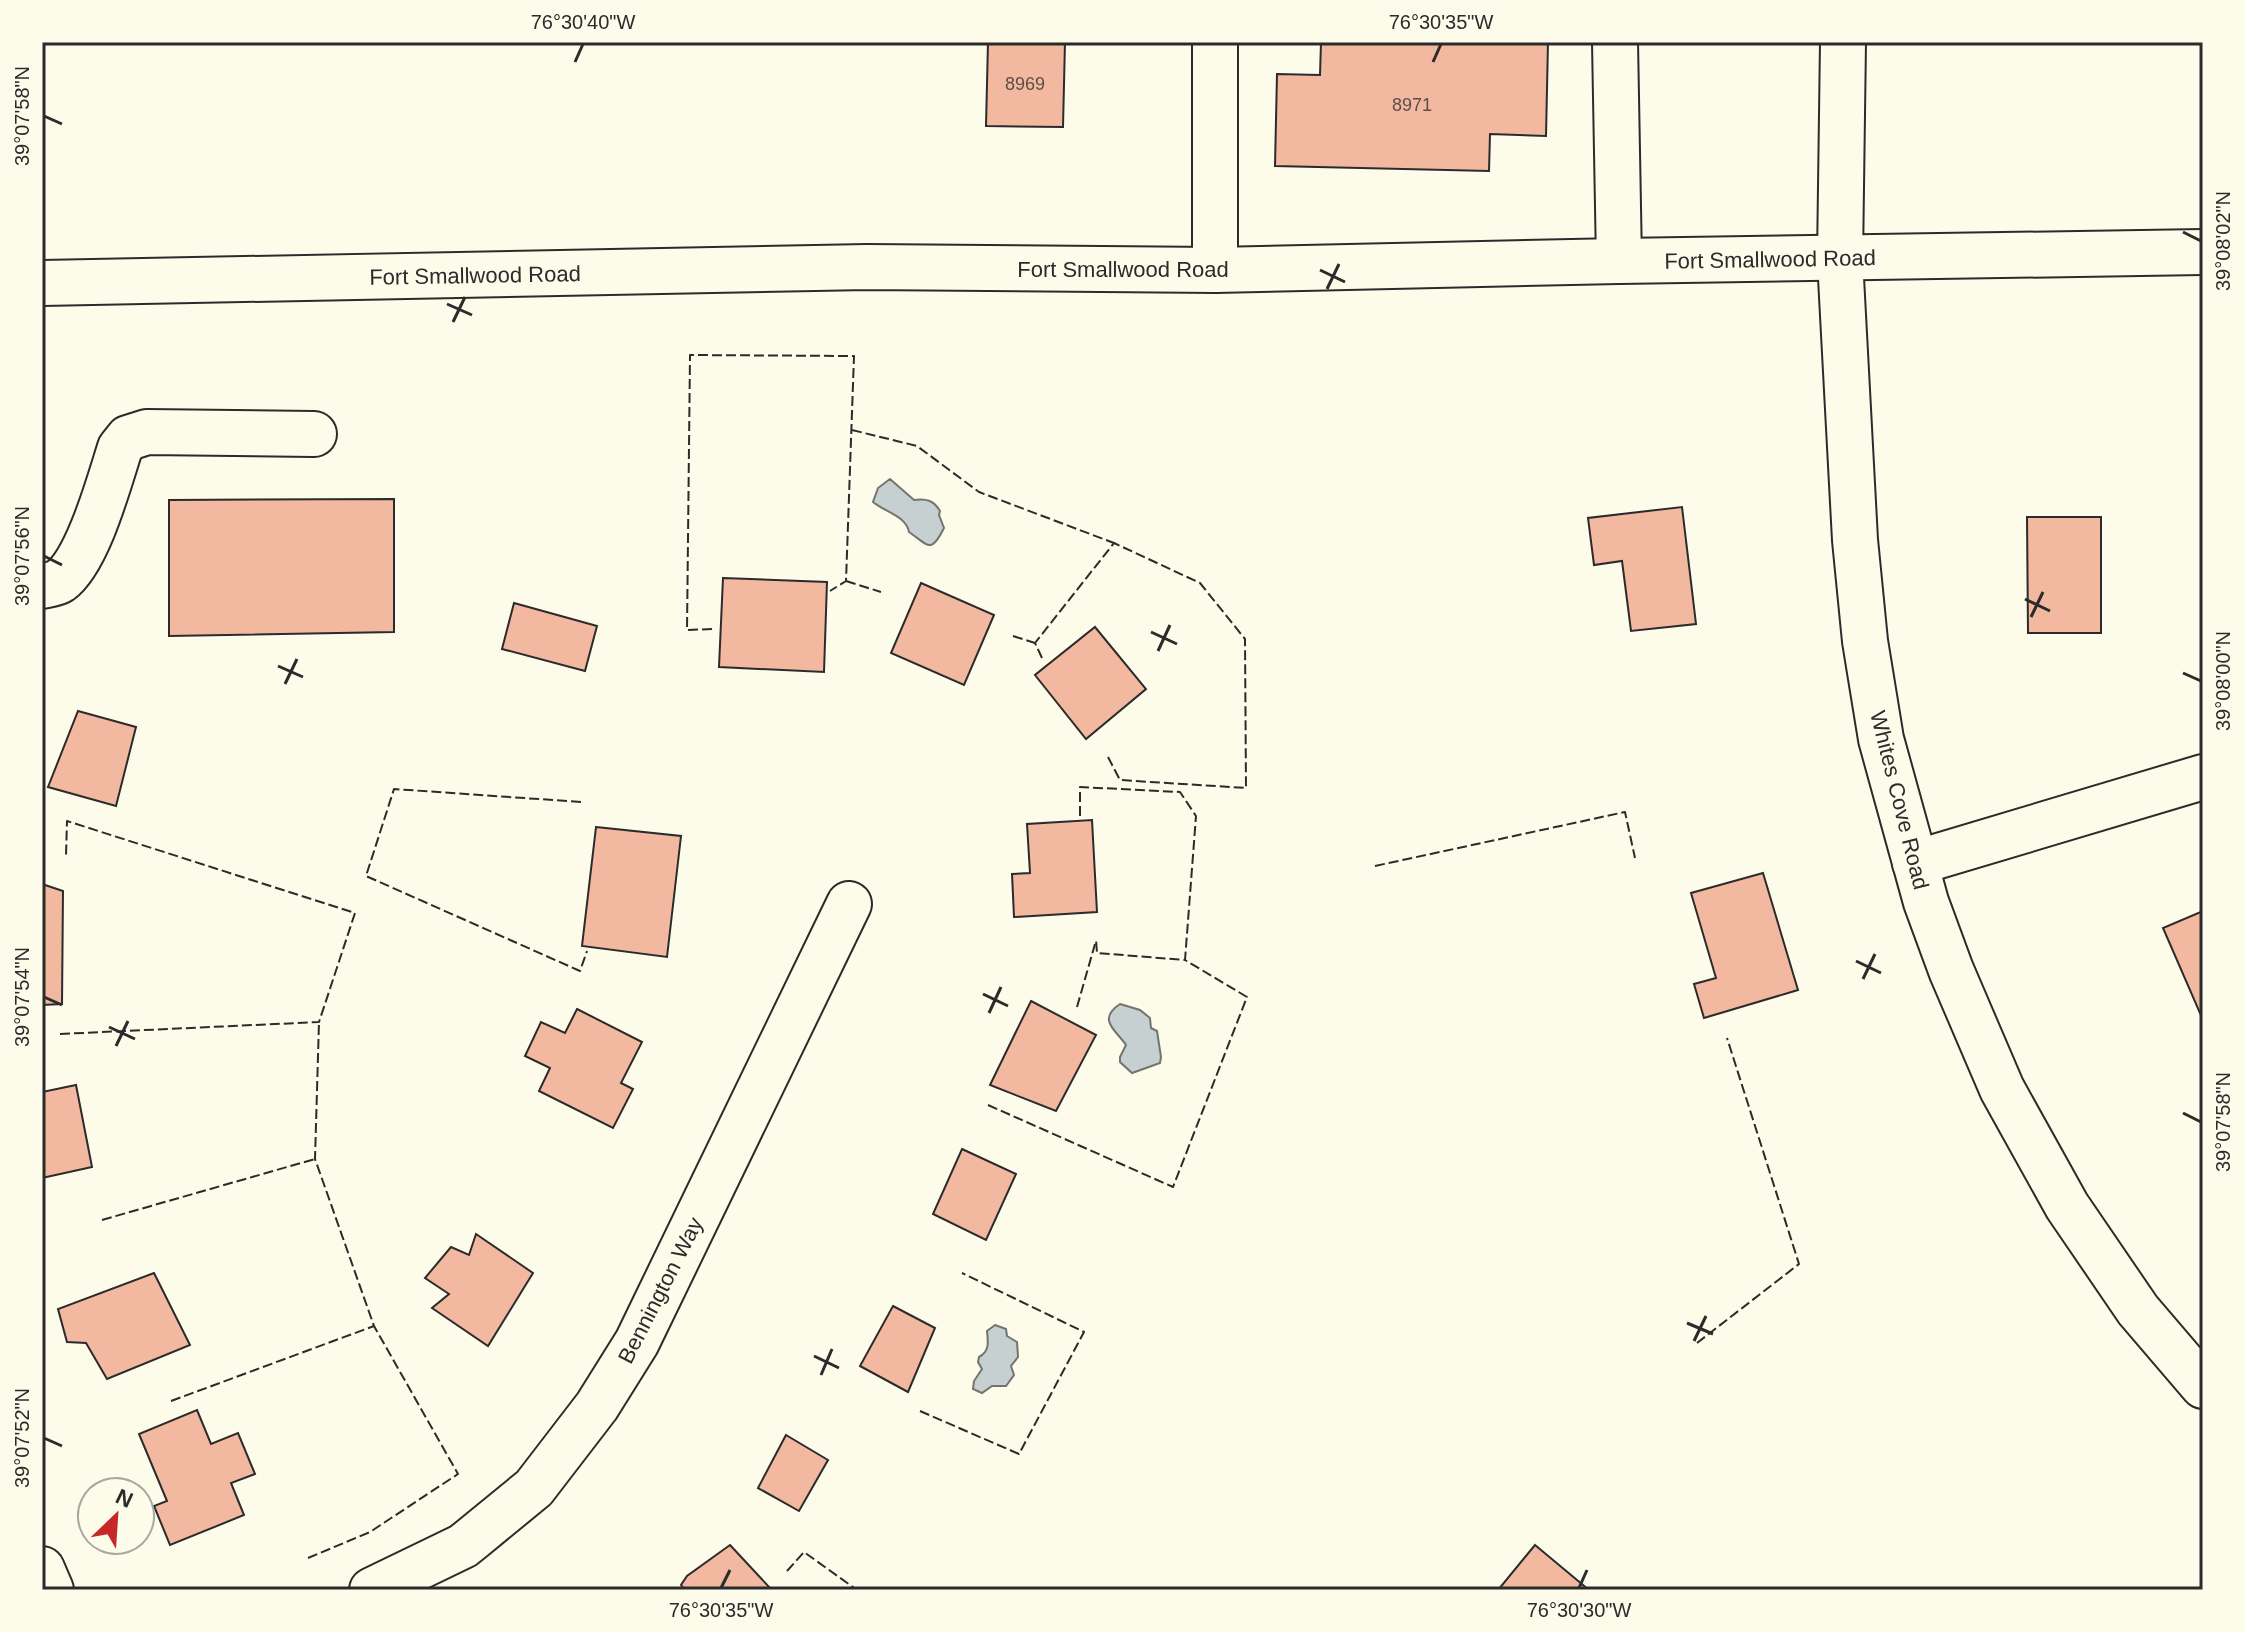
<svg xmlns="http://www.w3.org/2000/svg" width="2245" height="1632" font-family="Helvetica,sans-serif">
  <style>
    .water { fill: #c7d0d0; stroke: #74746e; stroke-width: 2 }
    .building { fill: #f2b8a0; stroke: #2b2b2b; stroke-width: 2 }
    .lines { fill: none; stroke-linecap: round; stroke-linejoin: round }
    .minor-casing { stroke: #2b2b2b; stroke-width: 48 }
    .major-casing { stroke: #2b2b2b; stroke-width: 48 }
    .minor { stroke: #fdfbea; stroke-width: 44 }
    .major { stroke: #fdfbea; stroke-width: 44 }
    .fence { stroke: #2b2b2b; stroke-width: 2; stroke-dasharray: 10 4; stroke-linecap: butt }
    .ticks { fill: none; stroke: #2b2b2b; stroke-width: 3 }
    .labels { text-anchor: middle; stroke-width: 6; stroke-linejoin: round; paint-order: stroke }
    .number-label { font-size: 18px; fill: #5d4e48 }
    .street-label { font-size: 22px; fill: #2b2b2b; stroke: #fdfbea }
    .neatline { fill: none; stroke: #2b2b2b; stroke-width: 3 }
    .ticks-label { font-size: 20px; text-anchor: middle; fill: #2b2b2b }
  </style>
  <rect width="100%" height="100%" fill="#fdfbea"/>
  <!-- water -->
  <g class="water">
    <path d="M890 479 914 500C927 498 934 501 940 511L939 515 944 528C931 554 929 546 909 532 906 516 885 512 873 502L878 488Z"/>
    <path d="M1120 1004 1140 1010 1150 1018 1151 1028 1157 1031 1161 1057 1160 1063 1132 1073 1120 1062V1057L1126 1045C1117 1031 1096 1020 1120 1004Z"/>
    <path d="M995 1325 1006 1329 1007 1336 1017 1342 1018 1357 1011 1366 1014 1375 1006 1386H992L982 1393 973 1389 974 1381 982 1369 978 1362 979 1357C990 1351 988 1342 987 1331Z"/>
  </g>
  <!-- building -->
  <g class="building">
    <path d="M988 42H1065L1063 127 986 126Z"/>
    <path d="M1321 42H1548L1546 136 1490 134 1489 171 1275 166 1277 74 1320 75Z"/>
    <path d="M394 499V632L169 636V500Z"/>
    <path d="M1682 507 1696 624 1631 631 1622 561 1594 565 1588 518Z"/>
    <path d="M2027 517H2101V633H2028Z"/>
    <path d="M723 578 827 582 824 672 719 667Z"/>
    <path d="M921 583 994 615 964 685 891 653Z"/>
    <path d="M514 603 597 626 585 671 502 649Z"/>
    <path d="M1095 627 1146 689 1086 739 1035 675Z"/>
    <path d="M78 711 136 727 116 806 48 787Z"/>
    <path d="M1092 820 1097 912 1014 917 1012 874 1030 873 1027 824Z"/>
    <path d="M596 827 681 836 667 957 582 946Z"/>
    <path d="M1763 873 1798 990 1704 1018 1694 984 1716 978 1691 893Z"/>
    <path d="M42 884 63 891 62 1004 42 1005Z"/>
    <path d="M2203 911V1020L2163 928Z"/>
    <path d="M1031 1001 1096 1035 1056 1111 990 1085Z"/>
    <path d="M577 1009 642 1042 621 1083 633 1089 613 1128 539 1091 550 1068 525 1056 541 1022 565 1033Z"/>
    <path d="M76 1085 92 1167 42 1178V1092Z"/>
    <path d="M962 1149 1016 1174 986 1240 933 1214Z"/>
    <path d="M476 1234 533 1273 488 1346 432 1308 449 1294 425 1278 451 1247 469 1255Z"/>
    <path d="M154 1273 190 1345 107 1379 86 1343 67 1342 58 1309Z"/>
    <path d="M893 1306 935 1328 908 1392 860 1366Z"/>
    <path d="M197 1410 211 1444 238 1433 255 1474 231 1483 244 1515 170 1545 154 1506 167 1501 139 1434Z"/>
    <path d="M786 1435 828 1460 799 1511 758 1488Z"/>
    <path d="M730 1545 770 1588 767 1590H685L681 1585 687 1576Z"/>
    <path d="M1535 1545 1589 1590H1498Z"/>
  </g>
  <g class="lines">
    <defs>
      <g id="minor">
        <path d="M1215 42V270"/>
        <path d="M1615 42 1619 261"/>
        <path d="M1843 42 1840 259 1855 540 1865 641 1881 739 1926 902 1951 970 2002 1089 2067 1206 2138 1310 2203 1386"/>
        <path d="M42 586C47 585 56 584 60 581 88 561 109 482 120 448L128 438 147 432 314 434"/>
        <path d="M1915 863 2203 777"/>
        <path d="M42 1569 51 1590"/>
        <path d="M372 1590 463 1546 473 1538 534 1488 597 1406 637 1342 849 904"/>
      </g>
      <path id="major" d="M42 283 867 267 1215 270 1619 261 2203 252"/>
    </defs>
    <!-- minor casing -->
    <use href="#minor" class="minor-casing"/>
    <!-- major casing -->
    <use href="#major" class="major-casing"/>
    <!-- minor -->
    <use href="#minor" class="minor"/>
    <!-- major -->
    <use href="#major" class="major"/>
    <!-- fence -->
    <g class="fence">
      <path d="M852 430 917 446 979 492 1114 543"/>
      <path d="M846 581 881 592"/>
      <path d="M712 629 687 630 690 355 854 356 846 581 830 591"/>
      <path d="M1013 636 1035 643"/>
      <path d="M1042 658 1035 643 1114 543 1200 583 1245 639 1246 788 1120 780 1108 757"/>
      <path d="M581 802 394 789 366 876 580 971 587 951"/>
      <path d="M1080 816V787L1180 792 1196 816 1185 960 1097 953 1096 940"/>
      <path d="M1375 866 1625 812 1635 858"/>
      <path d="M1077 1007 1095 944"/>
      <path d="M60 1034 319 1022 355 913 67 821 66 856"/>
      <path d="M988 1105 1173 1187 1247 997 1185 960"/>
      <path d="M102 1220 315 1159"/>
      <path d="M1697 1343 1799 1264 1727 1038"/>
      <path d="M171 1401 374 1326"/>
      <path d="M920 1411 1019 1454 1084 1332 962 1273"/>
      <path d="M308 1558 370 1532 458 1474 374 1326 315 1159 319 1022"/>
      <path d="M787 1571 804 1552 857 1590"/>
    </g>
  </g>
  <!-- ticks -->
  <path class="ticks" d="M575 62 583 44M1433 62 1441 44M44 116 62 124M2183 232 2201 241M1320 270 1345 282M1327 289 1339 264M447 304 472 315M453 322 465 297M44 556 62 565M2025 599 2050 611M2031 617 2043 592M1151 632 1177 644M1158 651 1170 625M278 666 303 677M2183 673 2201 681M285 684 297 659M1856 961 1881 973M1863 979 1875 954M983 994 1008 1006M44 997 62 1005M989 1013 1001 987M109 1027 135 1039M116 1046 128 1021M2183 1113 2201 1122M1687 1323 1713 1334M1694 1341 1706 1316M814 1356 839 1368M821 1375 832 1349M44 1438 62 1446M721 1588 730 1570M1579 1588 1587 1570"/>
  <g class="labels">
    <!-- number labels -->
    <g class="number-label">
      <text x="1025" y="90">8969</text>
      <text x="1412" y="111">8971</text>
    </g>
    <!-- street labels -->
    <g class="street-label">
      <text transform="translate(1770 259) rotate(-1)" y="8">Fort Smallwood Road</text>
      <text x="1123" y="277">Fort Smallwood Road</text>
      <text transform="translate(475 275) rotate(-1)" y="8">Fort Smallwood Road</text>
      <text transform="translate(1900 800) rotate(76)" y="8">Whites Cove Road</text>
      <text transform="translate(660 1290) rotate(-63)" y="8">Bennington Way</text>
    </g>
  </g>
  <!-- border -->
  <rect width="2245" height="1632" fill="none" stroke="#fdfbea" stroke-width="88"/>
  <!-- north arrow -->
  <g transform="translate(116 1516) rotate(25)"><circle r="38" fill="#fdfbea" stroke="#a9a89e" stroke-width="2"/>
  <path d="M0-6L14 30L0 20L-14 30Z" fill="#c62828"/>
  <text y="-12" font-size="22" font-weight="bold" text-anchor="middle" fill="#2b2b2b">N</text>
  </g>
  <rect x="44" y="44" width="2157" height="1544" class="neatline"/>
  <g class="ticks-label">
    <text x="583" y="29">76°30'40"W</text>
    <text x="1441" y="29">76°30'35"W</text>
    <text transform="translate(22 116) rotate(-90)" y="7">39°07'58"N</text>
    <text transform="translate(2223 241) rotate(-90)" y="7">39°08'02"N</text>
    <text transform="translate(22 556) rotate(-90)" y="7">39°07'56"N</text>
    <text transform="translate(2223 681) rotate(-90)" y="7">39°08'00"N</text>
    <text transform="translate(22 997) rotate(-90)" y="7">39°07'54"N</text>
    <text transform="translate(2223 1122) rotate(-90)" y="7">39°07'58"N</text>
    <text transform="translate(22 1438) rotate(-90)" y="7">39°07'52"N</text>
    <text x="721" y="1617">76°30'35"W</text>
    <text x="1579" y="1617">76°30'30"W</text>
  </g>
</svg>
